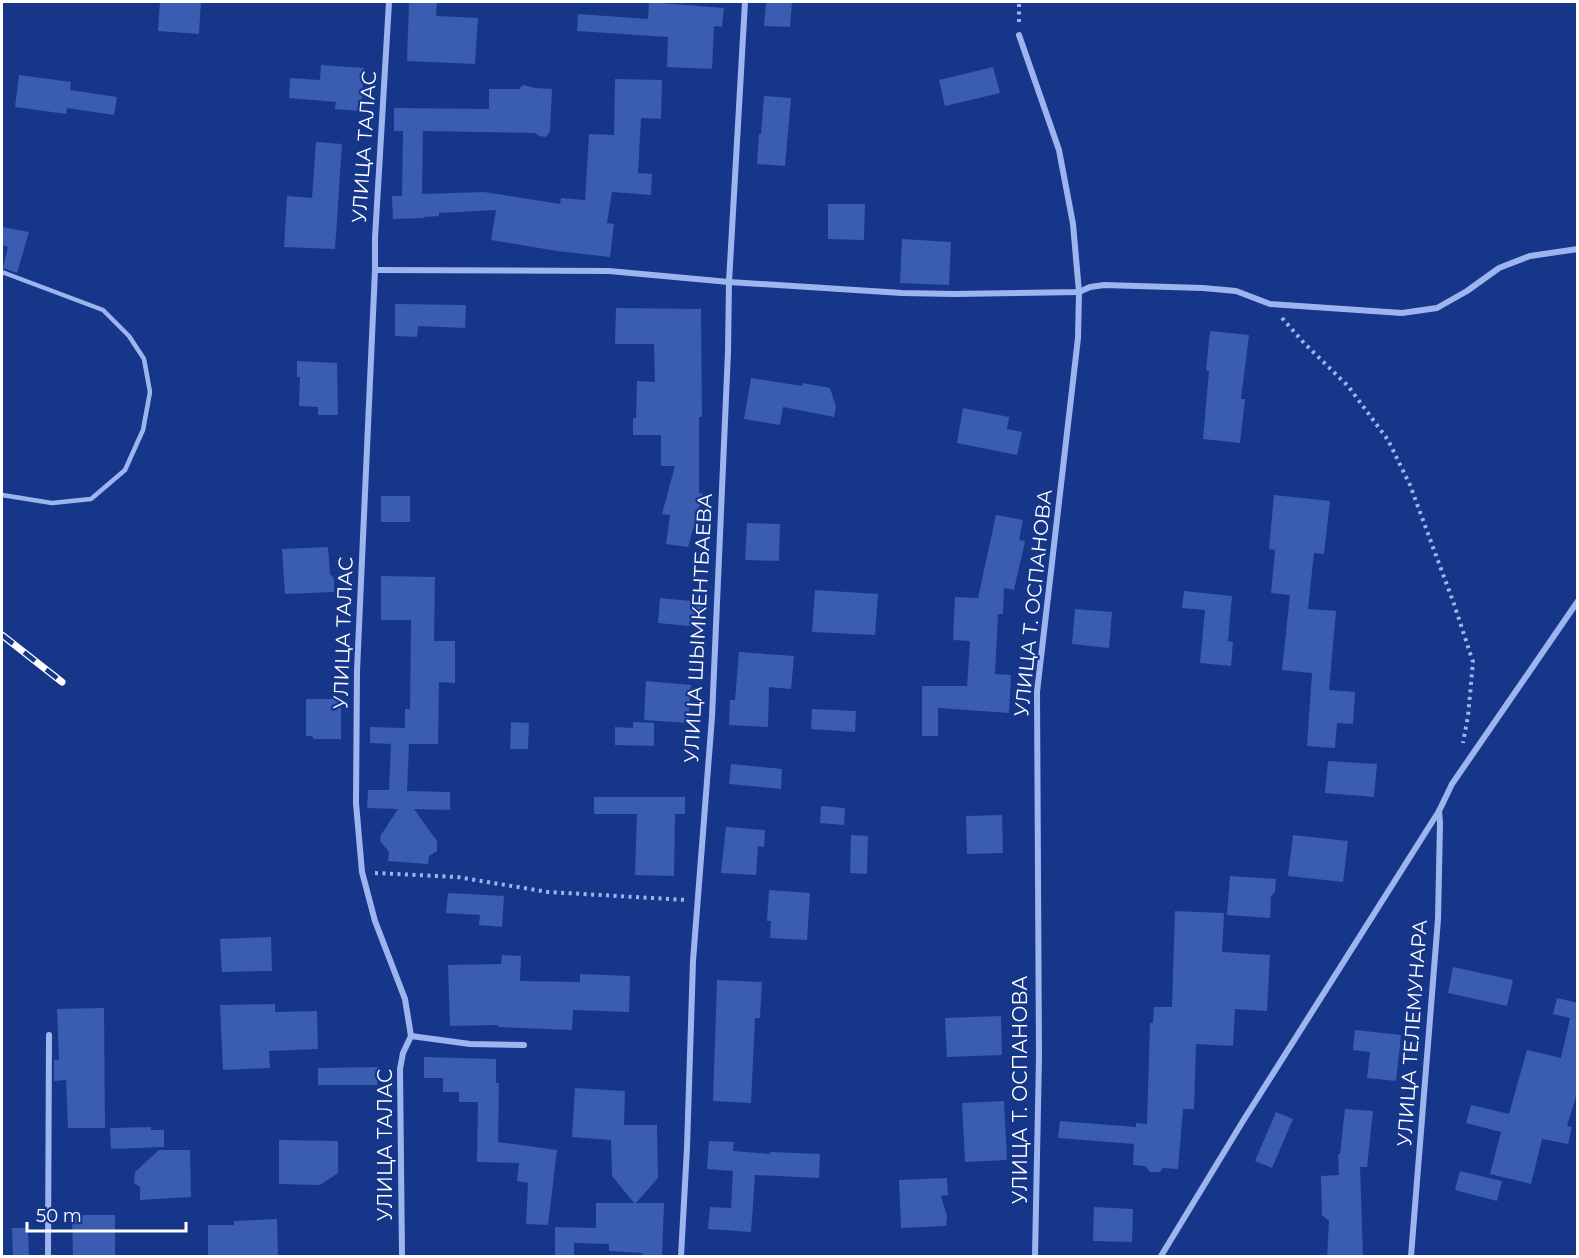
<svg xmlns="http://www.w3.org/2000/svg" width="1579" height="1258" font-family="Montserrat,sans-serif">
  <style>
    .building { fill: #3a5cb1 }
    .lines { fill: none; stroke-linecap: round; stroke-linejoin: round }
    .path { stroke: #9db5ef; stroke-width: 4; stroke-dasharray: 3 4.5; stroke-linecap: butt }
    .lane { stroke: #9db5ef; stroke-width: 4.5 }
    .street { stroke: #9db5ef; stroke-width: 6 }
    .rail-casing { stroke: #fff; stroke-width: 7 }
    .rail { stroke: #163689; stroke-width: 4.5; stroke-dasharray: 14; stroke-linecap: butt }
    .labels { text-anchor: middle; stroke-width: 4.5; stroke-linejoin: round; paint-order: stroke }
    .street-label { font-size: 20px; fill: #fff; stroke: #163689 }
  </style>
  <rect width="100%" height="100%" fill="#163689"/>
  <!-- building -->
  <g class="building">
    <path d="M160 2H201L199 34 158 31Z"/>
    <path d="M409 2H437L436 16 478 18 475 64 407 61Z"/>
    <path d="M649 2 724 8 722 27 714 26 712 69 667 67 668 37 577 31 578 14 648 19Z"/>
    <path d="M766 2H792L790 27 764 26Z"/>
    <path d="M321 65 364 68 361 111 335 109 336 102 289 98 290 78 320 80Z"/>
    <path d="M993 67 1000 93 945 106 939 80Z"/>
    <path d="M19 75 71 82 70 90 117 97 114 115 67 108 66 114 15 107Z"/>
    <path d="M615 79 662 80 661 119 641 118 638 173 652 174 651 195 612 192 607 223 614 224 610 257 557 251 491 240 496 210 439 213V216L424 217V218L393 219 392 196H402L403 131H394V108L489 109V89H519L523 85 535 88 552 89 550 131 546 137 539 136 535 133 423 131 422 194 484 192 560 204 561 198 585 200 589 134 614 135Z"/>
    <path d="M764 96 791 98 785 166 757 164 759 134H761Z"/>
    <path d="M316 142 342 144 335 249 284 247 287 196 312 198Z"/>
    <path d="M828 204H865L864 240 828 239Z"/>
    <path d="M2 227 29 232 17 273 3 268 8 247 2 245Z"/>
    <path d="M902 239 951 242 949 285 900 283Z"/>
    <path d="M395 304 466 305 465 328 418 326 417 337 395 336Z"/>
    <path d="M616 308 701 309 702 417H699V493L703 494 688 547 666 544 670 515 662 514 675 466H661V435H633V418H636L637 381 655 382 654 344H615Z"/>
    <path d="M1210 331 1249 335 1241 399H1245L1240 443 1203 439 1209 371 1206 370Z"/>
    <path d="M297 361 337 363 338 415H318V407L299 406 300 377H297Z"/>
    <path d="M751 378 802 386 803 383 830 388 836 407 834 417 783 407 780 425 744 419Z"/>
    <path d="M963 408 1009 417 1007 429 1022 432 1017 455 957 443Z"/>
    <path d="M1274 495 1330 501 1324 554 1314 553 1308 609 1336 611 1329 690 1355 692 1353 724 1337 723 1335 748 1307 746 1312 673 1282 670 1290 595 1271 593 1275 550 1269 549Z"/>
    <rect x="381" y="496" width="29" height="26"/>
    <path d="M996 515 1023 520 1019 540 1025 541 1014 590 1004 588 1003 614H998L995 674 1011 675 1009 713 938 708V736H922V686H967L970 641 953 640 955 597 978 598Z"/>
    <path d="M747 523 780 524 779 561 745 560Z"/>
    <path d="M328 547 330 574 334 578V592L285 594 282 549Z"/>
    <path d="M381 576 435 577 434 641H455V683L439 682 438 744H409L407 791 450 792V810L414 809 437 841V851L429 856 428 864 388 861 389 852 380 841 381 835 398 809 367 808 368 790H389L391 744 370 743V727L405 728V709H410L411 620H381Z"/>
    <path d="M815 590 878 594 875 635 812 632Z"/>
    <path d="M1184 591 1232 596 1228 641 1233 642 1231 666 1200 663 1205 610 1182 608Z"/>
    <path d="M660 598 702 602 700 627 658 623Z"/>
    <path d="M1075 609 1112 612 1109 648 1072 644Z"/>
    <path d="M739 652 794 656 791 689 769 687 768 727 729 725 730 700H735Z"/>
    <path d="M646 681 691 685 688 723 644 720Z"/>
    <path d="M306 699H341V739H314L312 736H306Z"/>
    <path d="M812 709 856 711 855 732 811 729Z"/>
    <path d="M511 722 529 723 528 749H510Z"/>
    <path d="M633 722 654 723V746L615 745V727L633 728Z"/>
    <path d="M1328 761 1377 764 1374 797 1325 793Z"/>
    <path d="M731 764 782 769 781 789 729 784Z"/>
    <path d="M594 797H685V814H675L674 876 635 875 637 814H594Z"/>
    <path d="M821 806 845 808 844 825 820 823Z"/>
    <path d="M1002 815 1003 853 967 854 966 816Z"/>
    <path d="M726 827 765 830 764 847 758 846 756 875 721 873Z"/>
    <path d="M851 835 868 836 867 874 850 873Z"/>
    <path d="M1293 835 1348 841 1343 882 1288 876Z"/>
    <path d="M1230 876 1276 879 1275 892 1271 896 1270 918 1227 915Z"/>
    <path d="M769 890 810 893 807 940 770 938 771 921H767Z"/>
    <path d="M448 893 504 896 502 927 479 925 480 915 446 913Z"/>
    <path d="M1175 911 1224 913 1222 952 1270 955 1267 1011 1235 1009 1233 1046 1196 1044 1194 1109H1183L1178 1169 1163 1168 1160 1172H1150L1145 1166 1133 1165 1134 1144 1058 1138 1060 1121 1136 1127V1123L1147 1124 1150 1023H1153L1154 1007H1172Z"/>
    <path d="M271 937 272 971 222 972 220 939Z"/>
    <path d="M502 955 521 956 520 981 580 982V974L630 976 629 1012 573 1010 572 1030 498 1027V1025L450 1026 448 965 501 964Z"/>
    <path d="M1453 967 1513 980 1507 1006 1448 993Z"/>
    <path d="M717 980 762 982 760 1018H755L751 1103 713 1101Z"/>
    <path d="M1557 998 1578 1003V1090L1567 1126 1572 1127 1568 1144 1542 1139 1531 1184 1490 1174 1501 1132 1466 1123 1471 1105 1509 1114 1527 1050 1561 1058 1570 1018 1553 1014Z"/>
    <path d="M275 1004V1012L317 1011 318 1049 269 1051 270 1068 223 1070 220 1005Z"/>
    <path d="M104 1008 105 1128H68L66 1080 54 1081V1060H59L57 1009Z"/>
    <path d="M1001 1016 1002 1055 947 1057 945 1018Z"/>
    <path d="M1355 1030 1401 1035 1396 1081 1367 1078 1370 1052 1353 1050Z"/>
    <path d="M424 1057 496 1059V1083H499L498 1142 557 1150 548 1225 526 1224 528 1183 517 1181 519 1163 477 1162 478 1102H459V1092H443V1078H424Z"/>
    <path d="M378 1067 377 1085H318V1068Z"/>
    <path d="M575 1088 625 1091 624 1125H657L658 1178 636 1203H664L662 1257H642L643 1253 609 1251V1244L574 1243V1257H555V1227L596 1228V1203H634L612 1176 611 1140 572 1137Z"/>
    <path d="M1004 1101 1007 1160 965 1162 962 1103Z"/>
    <path d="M1345 1109 1373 1111 1367 1167H1360L1363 1257H1327L1329 1221 1322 1215 1321 1176 1339 1175 1338 1154H1340Z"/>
    <path d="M1276 1112 1293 1119 1272 1168 1255 1161Z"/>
    <path d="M151 1127V1130H164V1147L111 1149 110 1128Z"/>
    <path d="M279 1140 338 1141V1173L320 1185 279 1184Z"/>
    <path d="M709 1141 734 1142 733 1151 770 1154V1152L820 1154 819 1178 755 1175 751 1232 708 1229 710 1207 731 1208 733 1171 707 1169Z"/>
    <path d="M159 1150H190L191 1197 140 1200V1187L134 1183 135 1172Z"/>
    <path d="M1460 1171 1502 1181 1497 1201 1455 1190Z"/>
    <path d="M947 1178 948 1195 941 1196 947 1216 946 1226 901 1228 899 1180Z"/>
    <path d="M1094 1207 1133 1209 1132 1242 1093 1241Z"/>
    <path d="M72 1215H115V1257H73Z"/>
    <path d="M277 1219 278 1257H208V1225H234V1221Z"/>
    <path d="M12 1228H28L29 1257H13Z"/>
  </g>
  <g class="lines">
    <!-- path -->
    <g class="path">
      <path d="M1019 22V2"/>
      <path d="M1282 318 1304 343 1348 386 1388 440 1410 485 1454 604 1473 662 1468 716 1463 743"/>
      <path d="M375 873 457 877 548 892 687 900"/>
    </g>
    <!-- lane -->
    <path class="lane" d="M2 272 103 310 129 336 144 359 150 392 143 430 125 470 91 499 52 503 2 495"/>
    <!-- street -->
    <g class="street">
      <path d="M389 2 375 238V270L357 671 356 803 362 872 375 921 405 999 411 1036 403 1053 400 1069 402 1256"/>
      <path d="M1019 35 1059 150 1073 224 1079 292 1078 338 1037 692 1039 1057 1035 1256"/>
      <path d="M375 270 609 271 729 282 902 293 954 294 1079 292 1090 287 1104 285 1203 288 1236 291 1270 304 1402 313 1437 308 1467 291 1499 268 1530 256 1578 249"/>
      <path d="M411 1036 470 1044 524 1045"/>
      <path d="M48 1256 49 1035"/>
      <path d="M681 1256 687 1148 693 961 712 717 728 352 729 282 745 2"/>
      <path d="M1161 1256 1243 1121 1439 811 1452 784 1578 601"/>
      <path d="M1411 1256 1438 919 1440 823 1439 811"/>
    </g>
    <defs>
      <path id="rail" d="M2 635 62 682"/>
    </defs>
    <!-- rail casing -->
    <use href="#rail" class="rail-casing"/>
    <!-- rail -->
    <use href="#rail" class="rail"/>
  </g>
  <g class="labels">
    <!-- street labels -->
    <g class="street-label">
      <text transform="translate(364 147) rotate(-86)" y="7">УЛИЦА ТАЛАС</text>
      <text transform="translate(1033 603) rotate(-84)" y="7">УЛИЦА Т. ОСПАНОВА</text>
      <text transform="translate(698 628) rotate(-87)" y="7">УЛИЦА ШЫМКЕНТБАЕВА</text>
      <text transform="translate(343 633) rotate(-88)" y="7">УЛИЦА ТАЛАС</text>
      <text transform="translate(1412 1033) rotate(-86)" y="7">УЛИЦА ТЕЛЕМУНАРА</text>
      <text transform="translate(1020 1090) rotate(-90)" y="7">УЛИЦА Т. ОСПАНОВА</text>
      <text transform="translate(385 1145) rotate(-90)" y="7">УЛИЦА ТАЛАС</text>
    </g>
  </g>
  <!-- border -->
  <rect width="1579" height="1258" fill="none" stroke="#ffffff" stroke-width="6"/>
  <!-- scale -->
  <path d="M27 1222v9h159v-9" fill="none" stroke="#ffffff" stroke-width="3"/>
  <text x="36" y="1222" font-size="18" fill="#ffffff" stroke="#163689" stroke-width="4.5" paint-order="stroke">50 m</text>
</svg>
